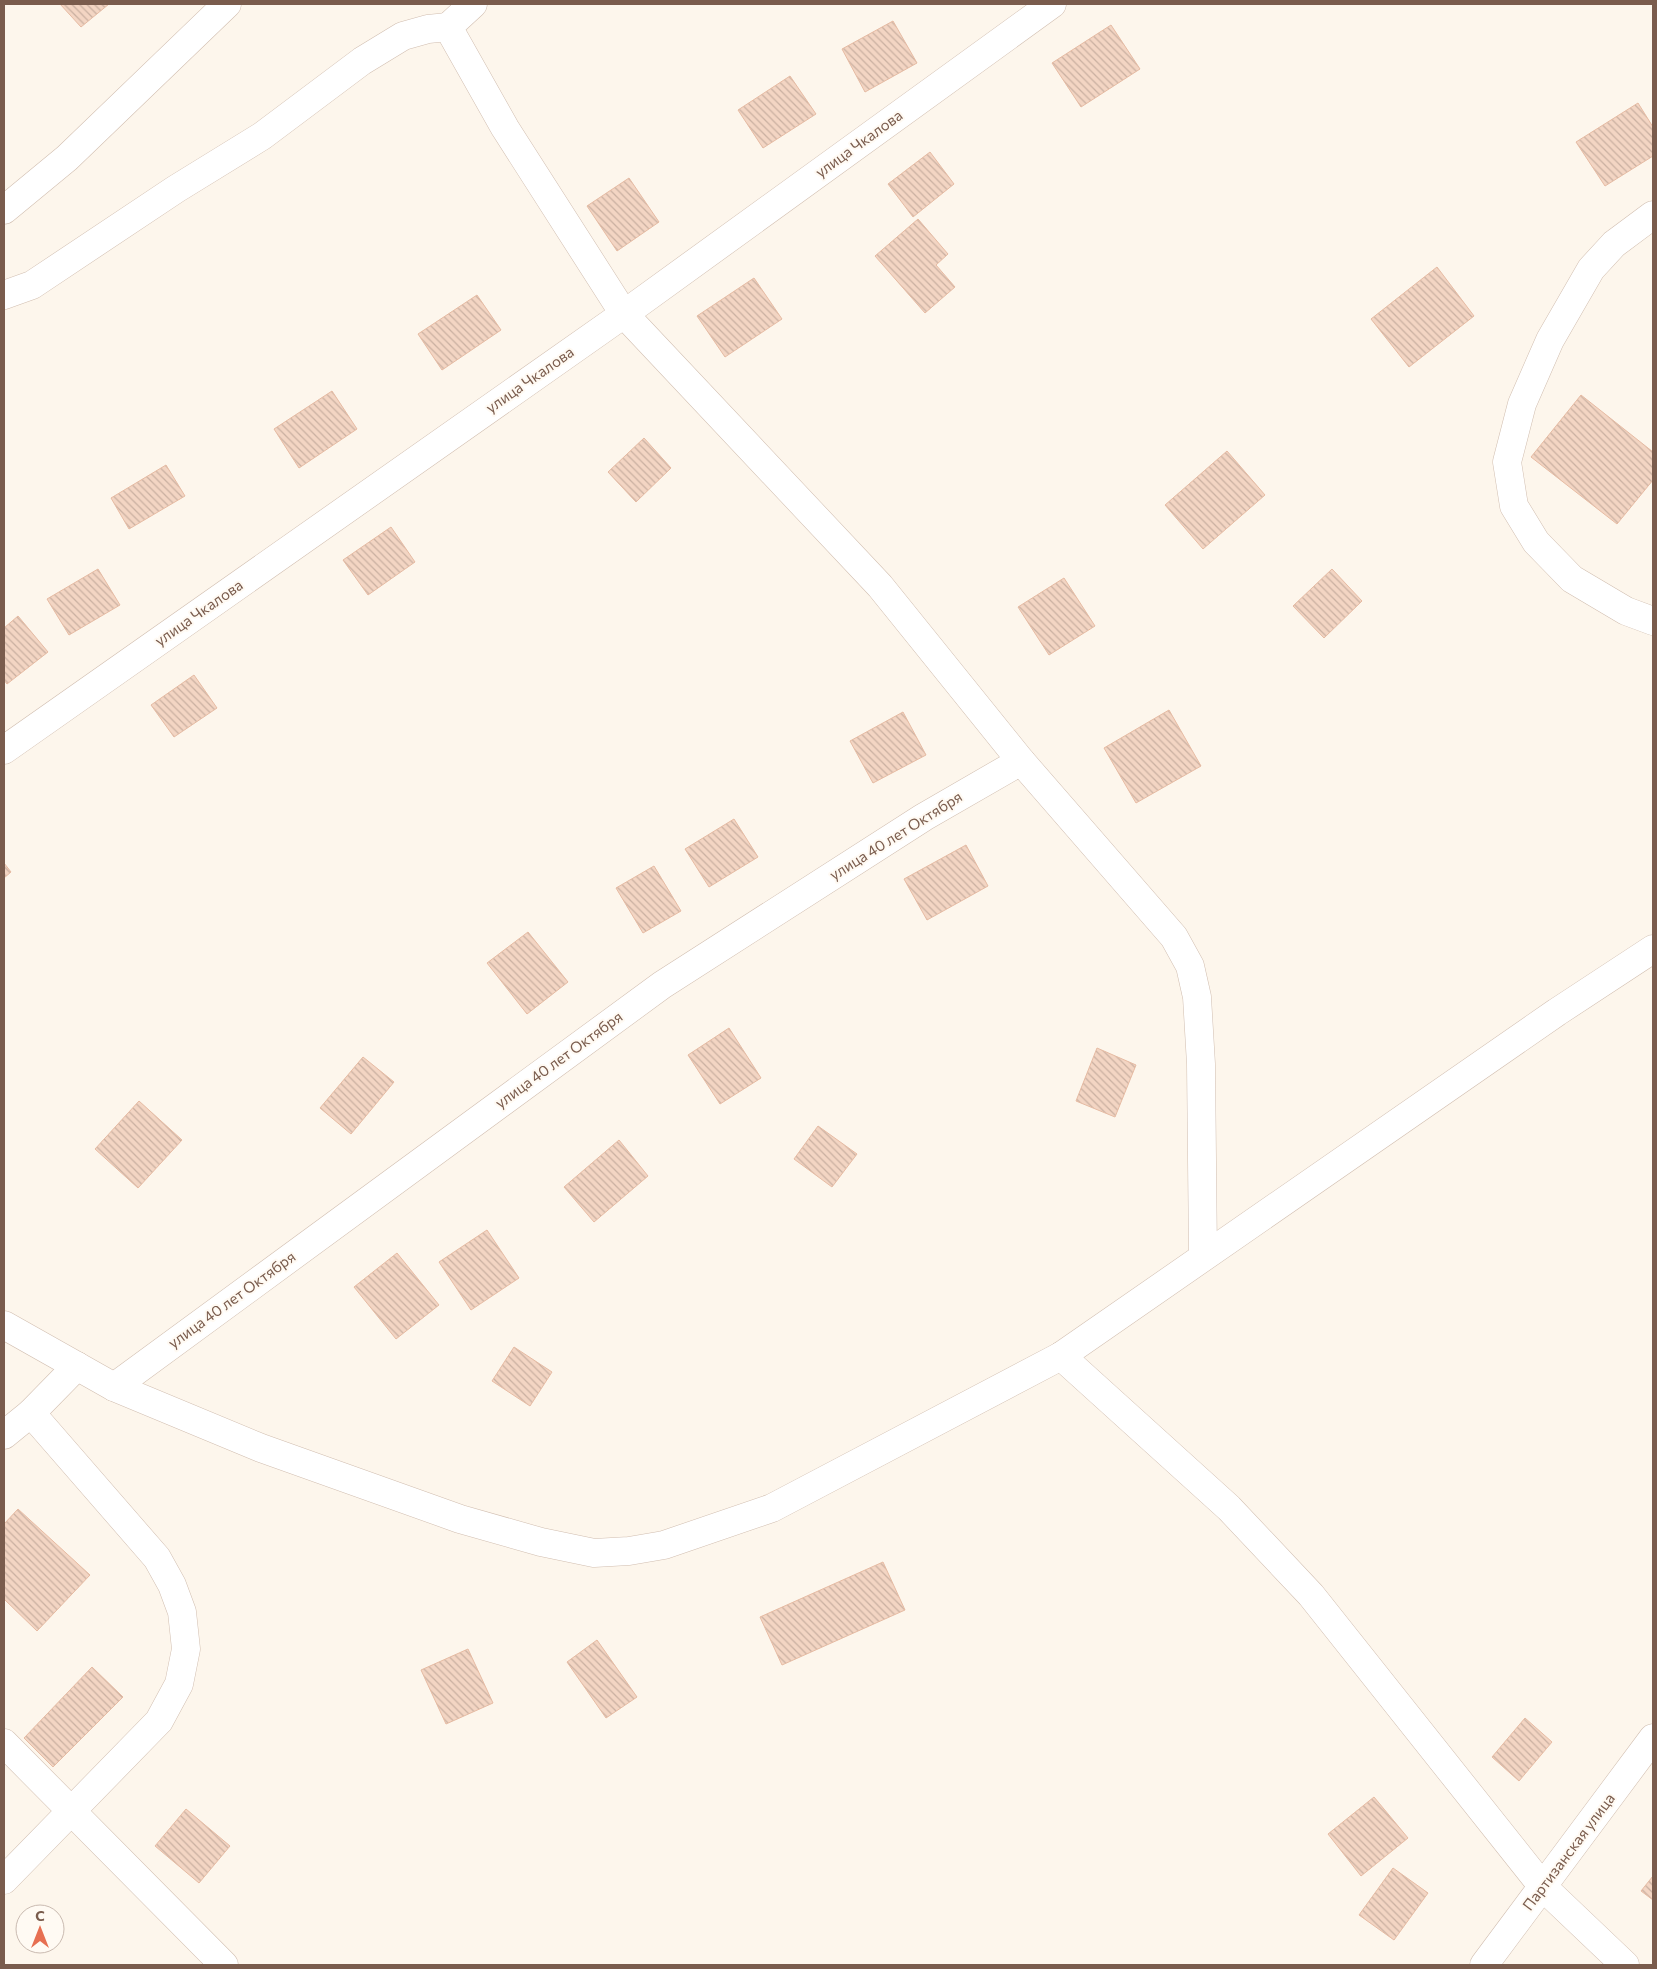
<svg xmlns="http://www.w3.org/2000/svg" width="1657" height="1969" font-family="Commissioner,sans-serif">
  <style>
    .building { fill: url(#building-back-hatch); stroke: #e6bba3 }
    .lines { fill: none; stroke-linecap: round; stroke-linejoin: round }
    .minor-casing { stroke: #d1beb0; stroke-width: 29 }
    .minor { stroke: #fff; stroke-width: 28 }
    .labels { text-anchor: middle; stroke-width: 4; stroke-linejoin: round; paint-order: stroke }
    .street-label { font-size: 15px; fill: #7a5c4d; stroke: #fffaf3 }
  </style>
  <defs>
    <pattern id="building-back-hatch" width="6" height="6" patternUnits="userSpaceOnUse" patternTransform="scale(1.25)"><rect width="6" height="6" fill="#f3d5c3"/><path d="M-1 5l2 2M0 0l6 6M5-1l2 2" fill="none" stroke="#cab0a1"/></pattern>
  </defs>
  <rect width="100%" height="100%" fill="#fdf6ec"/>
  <!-- building -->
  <g class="building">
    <path d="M60 4H109L81 27Z"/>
    <path d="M893 21 917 63 865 92 842 49Z"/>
    <path d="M1111 25 1140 69 1081 107 1052 63Z"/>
    <path d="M790 76 816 114 763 148 738 110Z"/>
    <path d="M1638 103 1653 127V156L1605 186 1576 142Z"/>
    <path d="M930 152 954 184 913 217 888 184Z"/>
    <path d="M629 178 659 222 617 251 587 206Z"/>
    <path d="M918 219 948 254 936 265 955 287 925 313 875 256Z"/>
    <path d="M1437 267 1474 316 1409 367 1371 319Z"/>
    <path d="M754 278 782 319 725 357 697 316Z"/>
    <path d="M477 295 501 330 442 370 418 334Z"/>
    <path d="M332 391 357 429 299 468 274 429Z"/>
    <path d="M1581 395 1653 452V480L1617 524 1531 457Z"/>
    <path d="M644 438 671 468 636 502 608 472Z"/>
    <path d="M1227 451 1265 495 1203 549 1165 505Z"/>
    <path d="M166 465 185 496 129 529 111 498Z"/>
    <path d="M391 527 415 562 368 595 343 560Z"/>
    <path d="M98 569 120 605 69 635 47 599Z"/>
    <path d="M1332 569 1362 601 1324 638 1293 606Z"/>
    <path d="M1064 578 1095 626 1049 655 1018 607Z"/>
    <path d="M18 616 48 652 7 684 4 680V628Z"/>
    <path d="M194 675 217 708 174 737 151 705Z"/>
    <path d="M1169 710 1201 766 1136 803 1104 748Z"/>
    <path d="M903 712 926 755 873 783 850 741Z"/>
    <path d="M734 819 758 857 709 887 685 849Z"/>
    <path d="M966 845 988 886 927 920 904 879Z"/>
    <path d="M4 863 11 872 4 878Z"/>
    <path d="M654 866 681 911 643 933 616 888Z"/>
    <path d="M528 932 568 982 527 1014 487 963Z"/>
    <path d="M729 1028 761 1078 720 1104 688 1055Z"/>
    <path d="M1097 1048 1136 1065 1115 1117 1076 1101Z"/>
    <path d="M363 1057 394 1082 351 1134 320 1108Z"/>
    <path d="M139 1101 182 1140 138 1188 95 1149Z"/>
    <path d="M818 1126 857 1154 832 1187 794 1159Z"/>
    <path d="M619 1140 648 1176 594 1222 564 1187Z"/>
    <path d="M487 1230 519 1278 471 1310 439 1262Z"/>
    <path d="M397 1253 439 1305 396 1339 354 1287Z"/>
    <path d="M514 1347 552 1372 530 1406 492 1381Z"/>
    <path d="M18 1509 90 1575 37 1631 4 1599V1524Z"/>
    <path d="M883 1562 905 1610 782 1665 760 1617Z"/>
    <path d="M597 1640 637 1697 606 1718 567 1662Z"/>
    <path d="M468 1649 493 1703 446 1724 421 1670Z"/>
    <path d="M92 1667 123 1697 53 1767 24 1738Z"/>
    <path d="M1525 1718 1552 1742 1519 1781 1492 1757Z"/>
    <path d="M1374 1797 1408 1838 1361 1876 1328 1834Z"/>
    <path d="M186 1809 230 1846 199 1883 155 1846Z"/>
    <path d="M1393 1868 1428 1893 1394 1940 1359 1915Z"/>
    <path d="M1653 1876V1900L1641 1891Z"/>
  </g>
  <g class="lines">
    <defs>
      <g id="minor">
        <path d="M473 4 448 27 505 128 624 314 880 586 1021 761 1174 937 1190 966 1197 997 1201 1064 1203 1256"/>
        <path d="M4 210 67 158 227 4"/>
        <path d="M1653 215 1614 244 1591 269 1550 340 1522 404 1507 462 1514 506 1536 542 1572 579 1626 611 1653 621"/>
        <path d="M4 295 32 285 176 189 262 136 362 61 403 36 428 29 448 27"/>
        <path d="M4 750 624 314 1052 4"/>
        <path d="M4 1325 114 1387 261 1448 460 1519 541 1542 594 1553 629 1551 664 1545 772 1508 1061 1356 1557 1012 1653 949"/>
        <path d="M1061 1356 1229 1508 1311 1595 1543 1887 1625 1965"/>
        <path d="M114 1387 662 985 924 817 1021 761"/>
        <path d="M4 1435 31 1413 77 1366"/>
        <path d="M4 1743 224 1965"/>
        <path d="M4 1880 159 1721 179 1684 186 1649 182 1612 172 1585 157 1558 31 1413"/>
        <path d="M1484 1965 1653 1738"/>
      </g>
    </defs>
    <!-- minor casing -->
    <use href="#minor" class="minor-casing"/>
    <!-- minor -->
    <use href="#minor" class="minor"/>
  </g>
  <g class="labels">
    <!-- street labels -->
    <g class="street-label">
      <text transform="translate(859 144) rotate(-36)" y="5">улица Чкалова</text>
      <text transform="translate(530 380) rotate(-35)" y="5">улица Чкалова</text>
      <text transform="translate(199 613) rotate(-35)" y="5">улица Чкалова</text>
      <text transform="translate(896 836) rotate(-32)" y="5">улица 40 лет Октября</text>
      <text transform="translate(559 1060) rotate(-36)" y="5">улица 40 лет Октября</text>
      <text transform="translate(232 1300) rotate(-36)" y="5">улица 40 лет Октября</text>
      <text transform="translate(1569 1852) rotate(-53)" y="5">Партизанская улица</text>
    </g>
  </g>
  <!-- border -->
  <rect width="1657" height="1969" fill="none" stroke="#7a5c4d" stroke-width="10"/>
  <!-- north arrow -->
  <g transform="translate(40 1929)"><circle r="24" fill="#fffaf3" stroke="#cabbb1"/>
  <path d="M0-4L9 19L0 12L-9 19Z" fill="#e76f51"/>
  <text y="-8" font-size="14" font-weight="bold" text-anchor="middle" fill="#7a5c4d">С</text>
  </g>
</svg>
